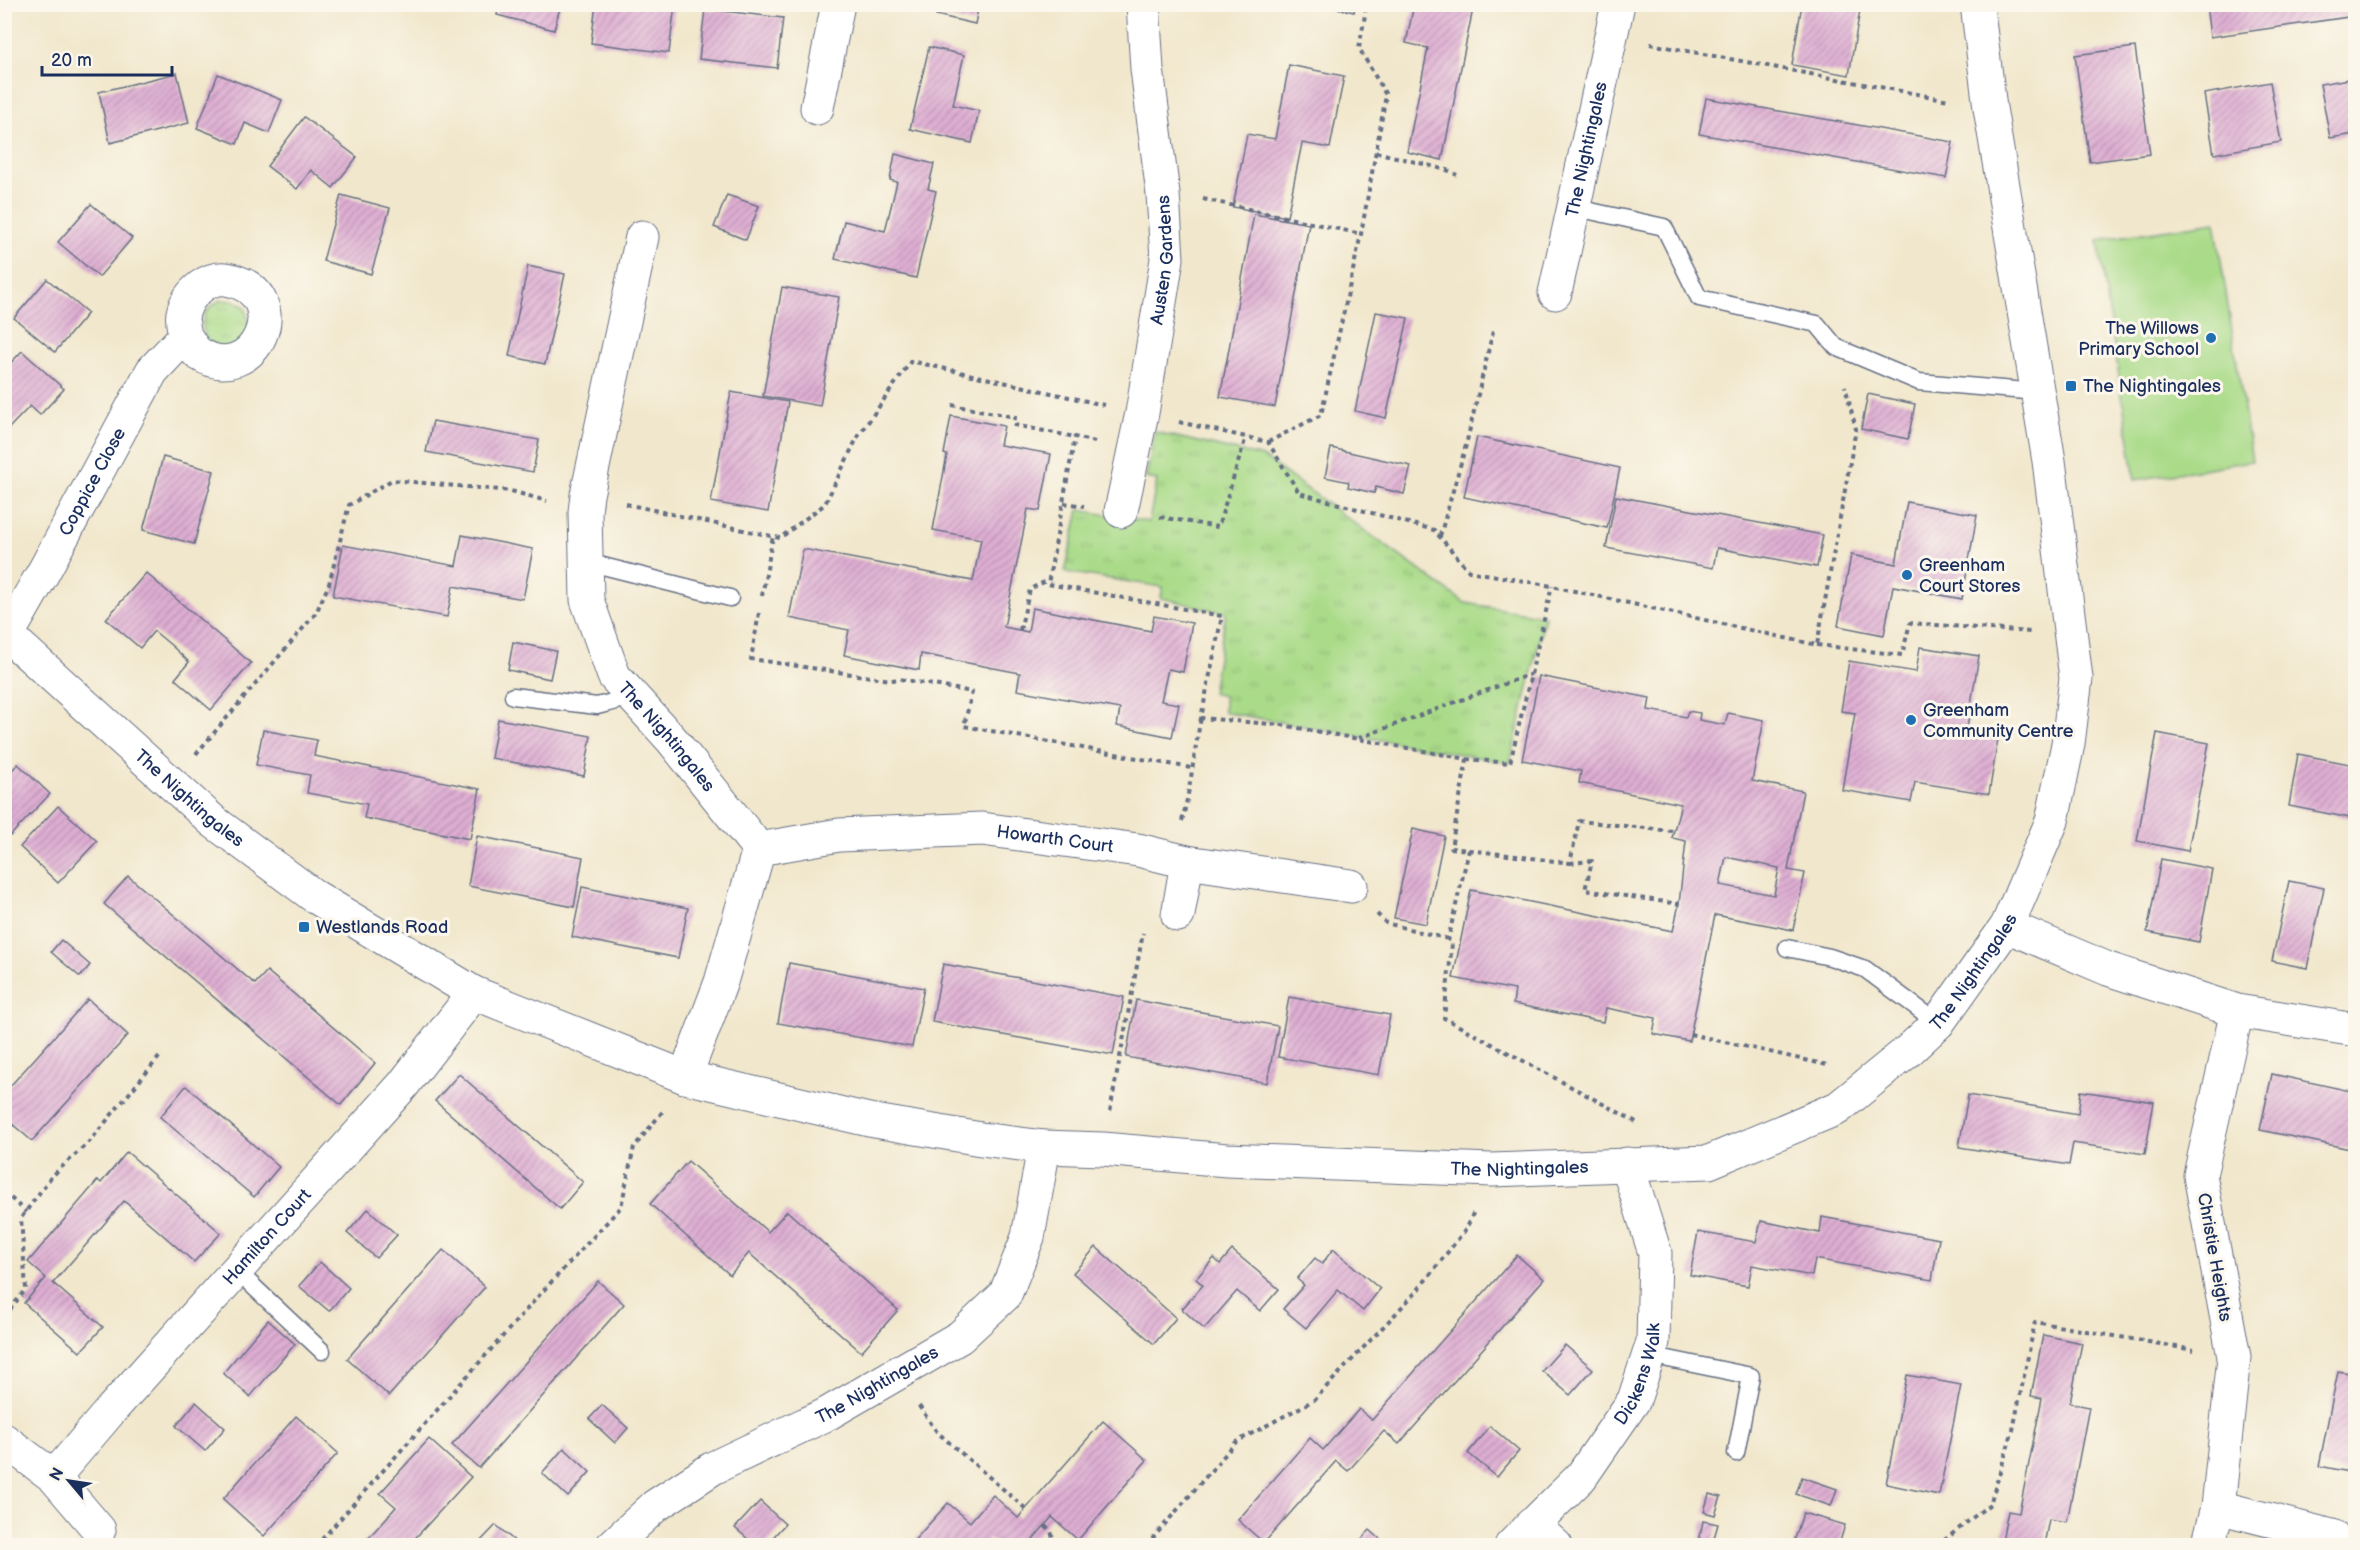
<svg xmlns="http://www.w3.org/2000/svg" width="2360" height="1550" font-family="'Balsamiq Sans',sans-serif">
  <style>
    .grass { fill: url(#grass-tufts); stroke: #628574; stroke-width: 1.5 }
    .garden { fill: #aadb89; stroke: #628574; stroke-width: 1.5 }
    .building { fill: url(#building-hatch); fill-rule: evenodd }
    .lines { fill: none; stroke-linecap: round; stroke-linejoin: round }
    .lane-casing { stroke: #666f84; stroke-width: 19 }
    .street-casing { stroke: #666f84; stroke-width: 35 }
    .path { stroke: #666f84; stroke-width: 4; stroke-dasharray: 4.5 4.5; stroke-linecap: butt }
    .lane { stroke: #fff; stroke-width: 16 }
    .street { stroke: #fff; stroke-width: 33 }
    .poi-dot { fill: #1f6fb2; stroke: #fbf7ec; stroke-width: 2 }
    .labels { text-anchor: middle; stroke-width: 6; stroke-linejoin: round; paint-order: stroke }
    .street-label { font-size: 18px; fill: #1b2f5e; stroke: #fbf7ec }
    .poi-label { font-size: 18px; fill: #1b2f5e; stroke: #fbf7ec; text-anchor: start }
  </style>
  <defs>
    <pattern id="grass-tufts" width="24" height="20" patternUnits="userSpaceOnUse" patternTransform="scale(1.5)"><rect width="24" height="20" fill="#aadb89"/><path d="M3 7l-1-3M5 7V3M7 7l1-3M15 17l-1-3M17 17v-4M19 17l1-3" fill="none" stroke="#92bc79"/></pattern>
    <pattern id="building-hatch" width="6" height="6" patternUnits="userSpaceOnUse" patternTransform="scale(1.5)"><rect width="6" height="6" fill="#dfafd3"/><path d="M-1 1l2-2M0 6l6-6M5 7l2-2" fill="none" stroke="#b48fae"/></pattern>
  </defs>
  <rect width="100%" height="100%" fill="#fbf7ec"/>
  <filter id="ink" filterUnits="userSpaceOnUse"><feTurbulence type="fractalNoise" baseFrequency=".0167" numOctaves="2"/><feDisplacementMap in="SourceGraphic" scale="12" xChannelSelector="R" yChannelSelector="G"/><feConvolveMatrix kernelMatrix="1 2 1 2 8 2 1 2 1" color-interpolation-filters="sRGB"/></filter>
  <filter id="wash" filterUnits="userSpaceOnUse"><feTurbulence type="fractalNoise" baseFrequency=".008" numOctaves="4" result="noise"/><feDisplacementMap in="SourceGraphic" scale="24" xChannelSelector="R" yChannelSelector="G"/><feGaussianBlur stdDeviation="1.35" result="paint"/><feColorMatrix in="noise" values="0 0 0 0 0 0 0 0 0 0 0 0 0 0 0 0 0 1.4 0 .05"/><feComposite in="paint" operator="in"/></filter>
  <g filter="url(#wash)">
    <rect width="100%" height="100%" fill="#f1e7cc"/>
    <!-- grass -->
    <g class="grass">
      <path d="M221 300 234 301 245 307 251 332 232 350 208 342C198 323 202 310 221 300Z"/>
      <path d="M1155 432 1263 457 1465 603 1545 616 1510 763 1224 712V696L1212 693 1226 613 1161 598 1163 587 1065 572 1079 510 1149 522 1157 480 1146 478Z"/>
    </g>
    <!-- garden -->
    <path class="garden" d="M2215 222 2252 461 2135 480 2098 240Z"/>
    <g id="blocks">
      <!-- building -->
      <g class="building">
        <path d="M499 4H561L554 30 497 15Z"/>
        <path d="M596 4H675L669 53 591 43Z"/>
        <path d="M938 4H979L975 24 936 15Z"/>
        <path d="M1319 4H1356L1354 12Z"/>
        <path d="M1414 4H1474L1442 160 1407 152 1428 48 1406 43Z"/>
        <path d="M1802 4H1861L1849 75 1792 65Z"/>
        <path d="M2206 4H2355V16L2210 37Z"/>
        <path d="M705 9 783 18 777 68 699 59Z"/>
        <path d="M929 47 964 55 953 105 979 111 972 143 910 129Z"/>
        <path d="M2135 47 2150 154 2090 162 2075 55Z"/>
        <path d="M1289 65 1344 76 1330 148 1302 143 1287 217 1233 207 1247 134 1275 139Z"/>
        <path d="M177 73 189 123 110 143 99 92Z"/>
        <path d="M218 74 282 100 269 133 245 123 237 144 197 128Z"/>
        <path d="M2355 78V134L2330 138 2320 84Z"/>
        <path d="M2270 82 2281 142 2214 154 2204 94Z"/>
        <path d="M1706 98 1953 142 1946 178 1699 134Z"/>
        <path d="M304 117 357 157 333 188 311 170 297 189 267 166Z"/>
        <path d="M895 154 934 164 928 189 936 191 916 278 835 259 844 221 885 231 897 182 890 180Z"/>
        <path d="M341 195 390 208 371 274 323 261Z"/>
        <path d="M727 195 759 206 746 240 714 227Z"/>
        <path d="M91 204 132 238 99 277 58 242Z"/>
        <path d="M1254 214 1309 224 1275 407 1220 397Z"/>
        <path d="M528 266 565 274 545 364 509 356Z"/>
        <path d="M47 279 88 313 55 352 14 318Z"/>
        <path d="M782 287 839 297 820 406 763 396Z"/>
        <path d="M1376 312 1408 318 1386 418 1355 411Z"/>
        <path d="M22 351 64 389 40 415 30 406 9 428 4 424V370Z"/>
        <path d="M731 392 788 402 768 512 711 502Z"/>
        <path d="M1868 394 1915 404 1908 439 1861 429Z"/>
        <path d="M951 416 1004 426 1000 445 1051 454 1040 511 1028 509 1004 627 1028 632 1032 608 1151 631 1154 616 1192 623 1183 672 1168 669 1161 701 1179 704 1172 737 1117 726 1120 709 1017 690 1020 673 921 654 919 670 844 655 849 630 789 618 803 549 973 581 981 539 933 530 947 455 944 454Z"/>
        <path d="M433 421 539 440 533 472 426 452Z"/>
        <path d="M1477 437 1620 468 1607 528 1464 497Z"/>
        <path d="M1331 448 1411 466 1404 494 1376 487 1374 493 1348 487 1349 482 1325 477Z"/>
        <path d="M163 457 214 471 194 544 143 530Z"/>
        <path d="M1616 496 1823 535 1817 567 1717 548 1713 568 1606 548Z"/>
        <path d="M1907 502 1977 515 1962 599 1893 586 1884 635 1838 626 1851 555 1896 564Z"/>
        <path d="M462 535 533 549 523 599 453 586 447 617 333 596 343 545 456 566Z"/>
        <path d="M146 573 251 663 211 710 175 679 189 662 172 646 154 631 140 648 106 619Z"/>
        <path d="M513 642 556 651 550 679 508 670Z"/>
        <path d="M1920 647 1979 656 1967 728 1999 733 1989 794 1915 782 1911 802 1842 790 1855 713 1841 711 1849 661 1916 672Z"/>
        <path d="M1539 676 1650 698 1648 710 1686 717 1688 711 1700 713 1699 720 1725 725 1728 713 1764 720 1752 781 1803 791 1788 870 1805 873 1793 930 1715 915 1689 1041 1653 1034 1656 1018 1606 1008 1603 1022 1513 1004 1515 990 1453 978 1471 890 1673 931 1679 904 1686 841 1672 838 1681 804 1579 783 1581 771 1522 760ZM1726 857 1779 868 1774 895 1720 885Z"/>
        <path d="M498 719 591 736 584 776 491 758Z"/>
        <path d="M263 730 317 740 314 756 480 789 470 839 364 818 367 804 307 793 310 775 256 765Z"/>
        <path d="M2157 733 2209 743 2188 851 2137 841Z"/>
        <path d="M2298 754 2355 765V819L2289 806Z"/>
        <path d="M18 764 50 794 10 836 4 831V778Z"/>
        <path d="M58 806 97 841 58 883 20 847Z"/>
        <path d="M1413 829 1444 836 1426 924 1394 918Z"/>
        <path d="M477 836 583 857 574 907 468 886Z"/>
        <path d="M2161 859 2212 869 2199 942 2147 932Z"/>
        <path d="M128 876 255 984 267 971 375 1063 341 1105 104 904Z"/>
        <path d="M2289 881 2324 888 2307 968 2272 961Z"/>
        <path d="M582 887 688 908 678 958 572 937Z"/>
        <path d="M61 940 90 965 80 977 51 952Z"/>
        <path d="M789 963 924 988 912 1047 778 1023Z"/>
        <path d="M943 964 1124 997 1113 1055 932 1022Z"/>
        <path d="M1289 997 1390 1015 1379 1075 1278 1057Z"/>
        <path d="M88 999 128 1035 32 1141 4 1117V1093Z"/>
        <path d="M1136 1000 1278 1026 1267 1083 1126 1057Z"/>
        <path d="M459 1074 583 1182 560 1209 435 1101Z"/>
        <path d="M2272 1074 2355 1092V1150L2260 1130Z"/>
        <path d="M186 1086 279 1167 254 1197 160 1117Z"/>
        <path d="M2081 1091 2154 1102 2145 1154 2073 1143 2069 1165 1959 1147 1968 1095 2078 1114Z"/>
        <path d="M127 1152 221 1233 194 1262 124 1201 53 1283 103 1327 80 1352 24 1303 46 1278 28 1262 98 1180 101 1183Z"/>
        <path d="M688 1161 768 1232 787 1211 898 1310 861 1352 749 1253 730 1275 650 1204Z"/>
        <path d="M368 1209 397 1235 376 1258 347 1233Z"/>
        <path d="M1822 1217 1939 1239 1932 1280 1815 1259 1812 1276 1752 1265 1748 1286 1690 1275 1698 1232 1756 1242 1761 1221 1820 1233Z"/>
        <path d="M1096 1247 1176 1318 1154 1344 1073 1273Z"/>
        <path d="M1333 1249 1380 1289 1363 1311 1338 1290 1306 1328 1283 1309 1304 1285 1297 1279 1315 1258 1322 1264Z"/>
        <path d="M443 1250 485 1287 389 1396 347 1359Z"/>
        <path d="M1232 1250 1279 1289 1260 1311 1237 1291 1204 1329 1182 1309 1203 1285 1196 1279 1214 1258 1220 1264Z"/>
        <path d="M1517 1255 1544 1279 1399 1444 1384 1431 1348 1471 1336 1461 1264 1543 1238 1520 1310 1438 1323 1450 1359 1409 1372 1420Z"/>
        <path d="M320 1262 349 1288 329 1311 299 1286Z"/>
        <path d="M598 1281 624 1304 479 1468 452 1445Z"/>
        <path d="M268 1320 295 1344 250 1397 223 1373Z"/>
        <path d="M2043 1335 2082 1343 2070 1403 2089 1407 2067 1522 2049 1519 2044 1545H2001L2008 1511 2019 1513 2042 1398 2031 1396Z"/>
        <path d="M1565 1345 1593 1369 1570 1395 1542 1371Z"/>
        <path d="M2338 1371 2355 1374V1473L2319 1466Z"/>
        <path d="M1907 1375 1961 1385 1939 1495 1886 1484Z"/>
        <path d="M196 1402 225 1428 205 1451 176 1426Z"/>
        <path d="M602 1405 628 1428 615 1443 589 1419Z"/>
        <path d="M296 1416 338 1453 264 1536 223 1499Z"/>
        <path d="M1103 1421 1147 1460 1078 1540 1052 1517 1028 1545H997L989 1539 983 1545H910L948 1503 970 1522 993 1495 1018 1518Z"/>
        <path d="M1490 1426 1519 1451 1497 1477 1468 1453Z"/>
        <path d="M429 1439 471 1477 409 1545H362L396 1507 380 1493Z"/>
        <path d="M564 1448 590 1472 568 1497 542 1473Z"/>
        <path d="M1802 1477 1837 1489 1831 1506 1796 1494Z"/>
        <path d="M1709 1494 1721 1497 1715 1515 1704 1512Z"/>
        <path d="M760 1501 785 1524 766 1545H755L735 1528Z"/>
        <path d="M1803 1513 1845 1525 1839 1545H1793Z"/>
        <path d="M1703 1521 1718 1524 1712 1545 1699 1542Z"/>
        <path d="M496 1525 519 1545H477Z"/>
        <path d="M1370 1530 1387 1545H1356Z"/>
      </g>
    </g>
  </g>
  <g filter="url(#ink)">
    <use href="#blocks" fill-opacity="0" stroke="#666f84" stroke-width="1.5"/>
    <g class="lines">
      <defs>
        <g id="lane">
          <path d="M1572 207 1664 227 1699 298 1817 324 1836 347 1919 382 2038 392"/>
          <path d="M587 562 730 598"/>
          <path d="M513 696 597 706 632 697"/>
          <path d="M1787 948 1830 957 1865 969 1938 1023"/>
          <path d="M237 1271 322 1351"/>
          <path d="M1649 1355 1751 1376 1736 1453"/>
        </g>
        <g id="street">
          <path d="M817 108 838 4"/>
          <path id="s1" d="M642 237 587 495 585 512 587 600 614 676 672 740 759 849 721 982 685 1077"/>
          <path id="s2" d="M1555 293 1618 4"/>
          <path id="s3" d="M1121 511 1142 413 1167 259 1163 194 1147 69 1143 4"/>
          <path id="s4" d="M4 632 214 822 314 896 474 993 685 1077 869 1120 981 1139 1044 1147 1103 1149 1227 1160 1492 1170 1709 1162 1838 1108 1908 1051 1938 1023 2007 926 2052 821 2068 744 2076 678 2049 461 1990 108 1977 4"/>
          <path id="s5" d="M8 634 44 571 152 371 185 336C184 329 181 319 183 313 188 293 209 274 231 280 296 296 254 389 199 354 193 350 189 341 185 336"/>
          <path id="s6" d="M759 849 839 835 982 829 1138 850 1187 862 1351 886"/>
          <path d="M1178 915 1187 862"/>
          <path d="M2007 926 2108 969 2237 1011 2356 1030"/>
          <path d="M4 1440 54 1477 99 1530"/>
          <path id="s7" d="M54 1477 111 1410 403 1085 474 993"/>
          <path d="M2218 1507 2332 1536"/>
          <path d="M1532 1524 1556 1546"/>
          <path id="s8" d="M612 1546 655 1506 713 1468 827 1414 960 1337 1005 1295 1028 1237 1044 1147"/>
          <path id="s9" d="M1511 1546 1581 1477 1634 1400 1653 1342 1655 1253 1627 1164"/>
          <path d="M2208 1546 2218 1507 2234 1357 2200 1175 2237 1011"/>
        </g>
      </defs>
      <!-- lane casing -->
      <use href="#lane" class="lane-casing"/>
      <!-- street casing -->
      <use href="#street" class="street-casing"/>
      <!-- path -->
      <g class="path">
        <path d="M1650 44 1949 100"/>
        <path d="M1376 152 1447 170 1457 175"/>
        <path d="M1203 199 1361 234"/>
        <path d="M952 405 1015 417 1014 425 1075 437"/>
        <path d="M1179 422 1268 442 1299 493 1434 530 1469 571 1552 586 1817 645 1856 429 1845 386"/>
        <path d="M1095 442 1075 437 1048 584 1222 616 1201 718 1282 725 1467 759 1510 763 1552 586"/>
        <path d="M1268 442 1321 415 1361 234 1386 95 1359 48 1367 4"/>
        <path d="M1064 503 1084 506"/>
        <path d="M626 504 780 538 825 504 857 438 911 361 1104 405"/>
        <path d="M1160 517 1218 527 1246 437"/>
        <path d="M1440 536 1466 445 1494 327"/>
        <path d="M762 596 773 536"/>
        <path d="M759 613 751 659 891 680 900 679 972 692 964 726 1191 768"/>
        <path d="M1020 630 1030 589 1048 580"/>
        <path d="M1817 645 1902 655 1910 623 2031 632"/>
        <path d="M1359 738 1531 674"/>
        <path d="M196 754 316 613 329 584 349 505 392 480 511 491 547 501"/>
        <path d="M1467 759 1451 848 1469 850 1448 939 1452 943 1444 1018 1640 1124"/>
        <path d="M1182 821C1191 787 1194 752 1201 718"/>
        <path d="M1469 850 1570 863 1579 821 1673 831"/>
        <path d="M1570 863 1592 861 1585 890 1679 904"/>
        <path d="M1377 914 1386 923 1448 939"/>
        <path d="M1690 1034 1827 1065"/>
        <path d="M1110 1111 1143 933"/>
        <path d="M4 1192 26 1212"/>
        <path d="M4 1317 26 1289 21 1218 51 1177 90 1141 160 1056"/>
        <path d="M919 1406 937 1432 1026 1509"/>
        <path d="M1045 1526 1051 1531 1055 1546"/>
        <path d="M316 1546 543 1291 621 1207 634 1147 663 1111"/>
        <path d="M1146 1546 1236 1442 1314 1400 1417 1291 1466 1229 1475 1209"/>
        <path d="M1937 1546 1990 1504 2013 1430 2035 1322 2194 1350"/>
      </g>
      <!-- lane -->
      <use href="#lane" class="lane"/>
      <!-- street -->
      <use href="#street" class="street"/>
    </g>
  </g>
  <!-- markers -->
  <g class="poi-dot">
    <circle cx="2211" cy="338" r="6"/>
    <rect x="2065" y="380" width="12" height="12" rx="3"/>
    <circle cx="1907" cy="575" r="6"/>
    <circle cx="1911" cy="720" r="6"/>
    <rect x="298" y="921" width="12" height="12" rx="3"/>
  </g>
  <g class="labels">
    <!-- street labels -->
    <g class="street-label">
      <text dy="6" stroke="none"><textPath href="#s2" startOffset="147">The Nightingales</textPath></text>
      <text dy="6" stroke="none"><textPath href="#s3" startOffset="255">Austen Gardens</textPath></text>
      <text dy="6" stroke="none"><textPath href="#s5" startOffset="174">Coppice Close</textPath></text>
      <text dy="6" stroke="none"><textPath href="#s1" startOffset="530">The Nightingales</textPath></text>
      <text dy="6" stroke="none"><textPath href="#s4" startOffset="249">The Nightingales</textPath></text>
      <text dy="6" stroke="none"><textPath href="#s6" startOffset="298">Howarth Court</textPath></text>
      <text dy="6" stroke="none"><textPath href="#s4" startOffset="2187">The Nightingales</textPath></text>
      <text dy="6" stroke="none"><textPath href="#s4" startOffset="1664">The Nightingales</textPath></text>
      <text dy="6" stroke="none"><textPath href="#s7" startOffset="321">Hamilton Court</textPath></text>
      <text transform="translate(2215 1257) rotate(80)" y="6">Christie Heights</text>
      <text dy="6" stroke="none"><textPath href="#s9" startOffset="218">Dickens Walk</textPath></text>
      <text dy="6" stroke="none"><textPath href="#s8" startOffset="312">The Nightingales</textPath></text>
    </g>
    <!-- poi labels -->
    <g class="poi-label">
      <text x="2199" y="334" text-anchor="end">The Willows<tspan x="2199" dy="21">Primary School</tspan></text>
      <text x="2083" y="392">The Nightingales</text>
      <text x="1919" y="571">Greenham<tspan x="1919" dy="21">Court Stores</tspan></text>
      <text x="1923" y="716">Greenham<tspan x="1923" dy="21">Community Centre</tspan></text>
      <text x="316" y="933">Westlands Road</text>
    </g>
  </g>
  <!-- margin -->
  <rect width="2360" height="1550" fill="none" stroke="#fbf7ec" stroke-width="24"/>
  <!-- north arrow -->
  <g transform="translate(69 1481) rotate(299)" stroke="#fbf7ec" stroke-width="4.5" paint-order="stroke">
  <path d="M0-4.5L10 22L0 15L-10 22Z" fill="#1b2f5e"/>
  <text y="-9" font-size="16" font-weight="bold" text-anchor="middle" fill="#1b2f5e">N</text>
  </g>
  <!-- scale -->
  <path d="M42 66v9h130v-9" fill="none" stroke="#1b2f5e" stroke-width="3"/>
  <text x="51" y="66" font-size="18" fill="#1b2f5e" stroke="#fbf7ec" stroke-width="4.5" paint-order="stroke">20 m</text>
</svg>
